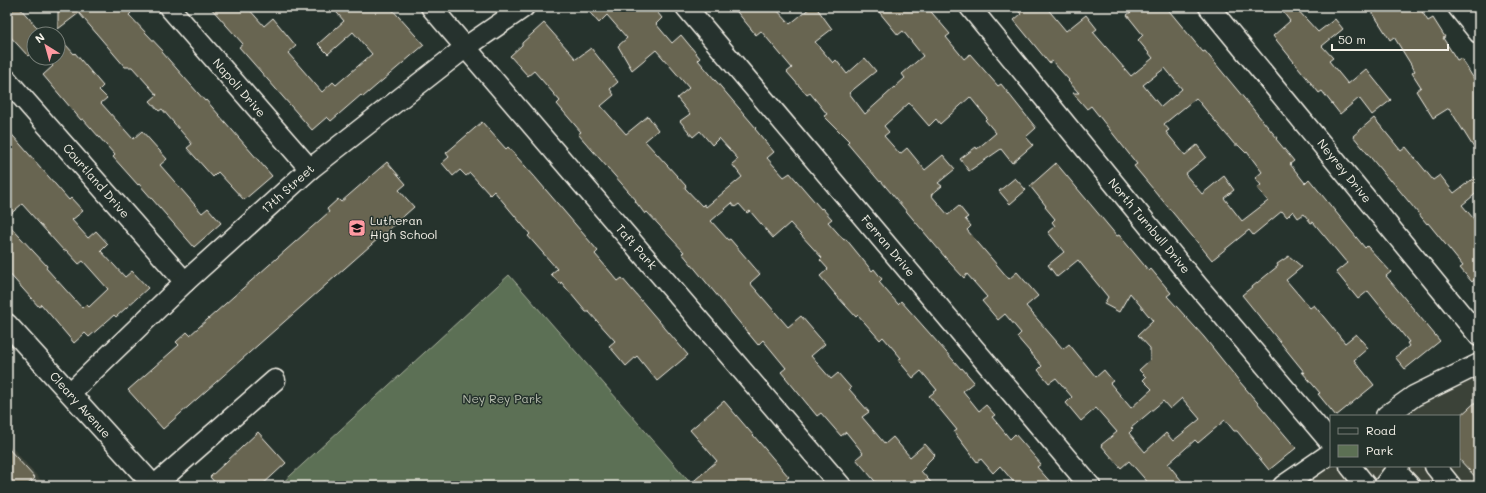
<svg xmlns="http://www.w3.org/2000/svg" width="1486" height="493" font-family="Mali,sans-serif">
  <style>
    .built { fill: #3a4238 }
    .green { fill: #5c7054; stroke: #a8b09e }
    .building { fill: #686551; stroke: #f4f1e8; fill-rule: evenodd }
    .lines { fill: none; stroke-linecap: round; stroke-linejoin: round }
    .minor-casing { stroke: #f4f1e8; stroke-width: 23 }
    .minor { stroke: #26332d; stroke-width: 20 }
    .labels { text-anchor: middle; stroke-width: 3; stroke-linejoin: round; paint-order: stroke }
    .street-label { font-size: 12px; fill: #f4f1e8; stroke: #26332d }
    .poi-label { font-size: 12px; fill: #f4f1e8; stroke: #26332d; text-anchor: start }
    .park-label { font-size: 12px; fill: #b7bdad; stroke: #26332d }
  </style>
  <rect width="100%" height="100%" fill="#26332d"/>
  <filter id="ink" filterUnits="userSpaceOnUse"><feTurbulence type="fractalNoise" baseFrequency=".025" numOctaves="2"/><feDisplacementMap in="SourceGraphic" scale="8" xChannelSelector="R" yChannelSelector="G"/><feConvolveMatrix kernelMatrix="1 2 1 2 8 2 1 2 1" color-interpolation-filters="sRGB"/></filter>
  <g filter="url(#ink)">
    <!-- built -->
    <g class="built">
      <path d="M1479 367V486H1300L1331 465V466H1459V416H1402Z"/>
      <path d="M7 442 46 486H7Z"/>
    </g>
    <!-- green -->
    <path class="green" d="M509 275 693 486H279Z"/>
    <!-- building -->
    <g class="building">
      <path d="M7 7H19L43 34H34V50L28 56 7 33Z"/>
      <path d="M58 7H126L131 13 129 15 163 51 162 52 205 101 206 100 272 176 244 200 218 172 213 177 187 148 192 144 162 109 159 111 150 101 157 95 132 67H125L79 13 58 29Z"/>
      <path d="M210 7H247L264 26 273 18 296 46 288 53 322 92 333 82 336 85 372 54 353 32 328 54 318 44 344 21 332 7H390L424 45 363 97 361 95 331 121 327 117 312 130 239 47 243 44Z"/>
      <path d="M585 7H653L662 18 656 24 672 43 681 35 700 58 698 60 756 128 755 129 774 152 767 158 784 177 790 173 821 209 822 208 832 219 828 222 844 240 846 239 872 271 874 269 882 279 879 282 898 304 901 301 961 369 962 368 974 382 963 391 979 411 986 405 995 415 992 417 1010 439 1015 434 1041 464 1037 467 1054 486H1017L1000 466 993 473 981 459 977 462 954 432 957 430 929 396 937 390 921 371 913 378 898 360 901 358 883 337 880 340 858 315 856 317 836 295 820 276 828 269 820 260 822 258 790 223 773 238 750 211 747 213 739 204 735 207 732 203 711 221 728 240 730 239 760 274 750 283 788 327 801 316 825 344 811 356 831 379 838 373 851 388 849 389 869 412 862 417 885 444 893 437 910 457 925 444 935 455 927 463 926 466 921 471 934 486H879L856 459 863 453 846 432 841 436 821 413 817 416 781 372 786 368 763 340 758 345 682 253 684 252 647 212 645 214 635 201 636 200 578 134 581 132 557 104 560 101 534 71 528 76 510 56 522 45V43L544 23 576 59 591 48 618 82 610 89 614 95 601 106 626 134 648 116 658 130 645 141 677 176 686 186 685 188 702 206 704 204 706 207 742 177 732 164 738 159 719 138 712 145 700 131 693 137 680 121 690 114 677 98 689 88 656 50 632 70 618 46 627 38 607 15 599 23Z"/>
      <path d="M733 7H774L790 24 811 7H816L832 29 815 42 833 63 836 60 847 74 865 58 876 71 849 93 865 114 905 78 902 74 923 56 903 31 898 35 875 7H927L950 34 946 37 964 59 970 54 998 86 1001 84 1036 128 1026 137 1033 145 1012 163 1001 149 969 171 960 159 976 147 977 149 996 133 985 120 987 118 970 97 940 124 936 119 929 126 909 103 884 126 889 132 884 136 900 154 907 148 925 170 943 155 955 169 938 183 942 186 931 195 948 215 959 206 968 217 965 219 971 226 967 230 1009 279 1017 272 1038 296 1026 306 1063 349 1069 344 1096 377 1104 370 1113 381 1110 383 1131 408 1152 389 1143 380 1146 377 1139 370 1150 360V348L1138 335 1153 321 1130 293 1119 312 1104 304 1108 297 1078 260 1057 277 1048 265 1064 252 1048 232 1055 226 1052 222 1055 219 1045 207 1046 206 1030 186 1056 163 1117 236 1119 235 1149 271 1151 269 1171 293 1167 296 1204 337 1240 382 1296 448 1269 470 1237 431H1234L1225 420 1198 443 1195 440 1168 464 1186 486H1151L1129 461 1121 468 1101 445 1117 432 1096 408 1081 421 1066 403 1072 397 1056 378 1049 383 1038 370 1042 366 1017 337 1021 333 1005 314 998 320 982 301 987 297 967 274 964 278 950 263 881 181 880 182 847 143 849 141 824 116 827 114 810 93 807 95 787 72 792 68 761 31 756 35ZM1182 398 1200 419 1173 441 1166 433 1145 452 1129 433 1133 429 1131 428 1163 401 1170 409Z"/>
      <path d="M1015 7H1046L1066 31 1086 15 1097 29 1093 32 1131 76 1153 58 1138 40 1143 35 1127 15 1137 7H1166L1203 52 1205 51 1277 138 1276 139 1294 161 1290 164 1305 183 1309 179 1365 248 1367 246 1391 272 1386 276 1440 341 1405 369 1395 357 1409 346 1407 343 1409 342 1368 291 1358 299 1336 272 1347 263 1313 222 1311 223 1304 214 1298 218 1293 211 1287 217 1282 211 1253 235 1249 230 1212 260 1134 166 1137 164 1091 106 1087 109 1073 93H1079L1068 81 1069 80 1052 61 1049 63 1014 20 1021 14ZM1165 68 1182 89 1161 107 1143 85ZM1196 98 1235 145H1238L1246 153 1247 152 1262 172 1255 178 1261 185 1257 188 1268 201 1242 221 1224 198 1234 190 1224 176 1202 194 1185 174 1206 157 1197 145 1185 155 1166 132 1169 130 1164 124Z"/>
      <path d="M1279 7H1295L1318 32 1335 19 1343 29 1322 46 1333 58 1329 61 1348 84 1366 69 1391 100 1372 115 1359 98 1340 114 1322 91 1319 93 1273 36 1290 21Z"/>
      <path d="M1369 7H1419L1428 21 1433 18 1445 37 1443 38 1457 60 1461 58 1479 87V156L1449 108 1433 118 1416 91 1421 87 1412 73 1415 71 1394 37 1390 40Z"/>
      <path d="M58 36 74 54 75 53 103 86 99 90 107 98 101 103 133 139 142 131 167 159 160 165 202 213 208 208 221 223 194 247 139 184 138 185 113 157 115 155 83 119 81 120 43 75 53 66 46 58H58Z"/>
      <path d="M1374 118 1401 151 1406 147 1433 180 1440 175 1454 193 1479 174V191L1462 205 1479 225V276L1472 282 1460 268 1463 266 1428 223 1427 224 1391 180 1390 181 1353 136Z"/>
      <path d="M482 122 506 149 508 147 534 176 598 251 595 254 618 281 622 278 688 355 657 381 637 356 626 366 609 346 615 341 589 312H586L561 282 560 284 551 274 557 269 528 236 530 234 494 191 490 195 470 173 466 176 460 170 453 176 442 163 449 157 446 153Z"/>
      <path d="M7 129 69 200 71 198 83 211 72 220 88 238 96 231 108 244 101 251 125 277 132 271 148 288 116 317 114 315 89 337 85 333 74 343 41 304 39 307 7 271V223L47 266 46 268 82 308 86 304 89 307 108 289 83 261 79 264 66 250 64 251 22 204 7 217Z"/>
      <path d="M387 162 406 184 399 190 414 207 163 429 128 390 179 345 176 342 187 332 190 335 329 212 327 209 338 199 341 202Z"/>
      <path d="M1015 178 1026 190 1010 204 999 191Z"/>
      <path d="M1289 256 1302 267 1286 280 1310 308 1314 305 1345 343 1356 334 1368 348 1354 360 1374 385 1336 416 1318 394 1320 393 1302 372 1305 373 1242 295 1278 266 1277 264Z"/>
      <path d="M1479 399V481L1459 459V417Z"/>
      <path d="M724 401 789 477 786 479 791 486H688L717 461 690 430Z"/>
      <path d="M258 432 286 463 261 486H218L210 477Z"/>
      <path d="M7 447 35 478 26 486H7Z"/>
    </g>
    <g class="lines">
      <defs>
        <g id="minor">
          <path d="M169 7 310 169"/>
          <path d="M431 7 841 486"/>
          <path d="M686 7 1090 486"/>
          <path d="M970 7 1197 285 1331 443"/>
          <path d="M1209 7 1479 336"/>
          <path d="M1458 7 1479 33"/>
          <path d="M7 80 185 282"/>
          <path d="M7 324 154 486"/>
          <path d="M70 393 185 282 310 169 466 47 524 7"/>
          <path d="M1386 416 1414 396 1479 364"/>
          <path d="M1350 466 1366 486"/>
          <path d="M1435 466 1451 486"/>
          <path d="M1396 471 1410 486"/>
          <path d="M154 486 275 380"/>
          <path d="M1283 486 1331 453"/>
          <path d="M1384 486 1399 466"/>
        </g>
      </defs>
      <!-- minor casing -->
      <use href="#minor" class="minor-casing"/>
      <!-- minor -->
      <use href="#minor" class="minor"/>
    </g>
  </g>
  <!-- icons -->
  <defs>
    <symbol id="school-square" viewBox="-11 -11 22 22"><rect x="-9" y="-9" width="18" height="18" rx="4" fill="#ff9aa2" stroke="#26332d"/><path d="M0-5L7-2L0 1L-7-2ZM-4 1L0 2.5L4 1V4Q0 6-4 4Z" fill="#111"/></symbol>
  </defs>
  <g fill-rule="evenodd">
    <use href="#school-square" x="347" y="218" width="20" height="20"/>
  </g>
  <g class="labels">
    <!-- street labels -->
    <g class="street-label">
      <text transform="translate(239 88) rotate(49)" y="4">Napoli Drive</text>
      <text transform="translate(1344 171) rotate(51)" y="4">Neyrey Drive</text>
      <text transform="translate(96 181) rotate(49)" y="4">Courtland Drive</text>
      <text transform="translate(288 189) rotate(-42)" y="4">17th Street</text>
      <text transform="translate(1149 226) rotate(50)" y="4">North Turnbull Drive</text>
      <text transform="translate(888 246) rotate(50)" y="4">Ferran Drive</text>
      <text transform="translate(636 247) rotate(49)" y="4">Taft Park</text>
      <text transform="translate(80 405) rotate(48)" y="4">Cleary Avenue</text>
    </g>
    <!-- poi labels -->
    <g class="poi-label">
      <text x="370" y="225">Lutheran<tspan x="370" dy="14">High School</tspan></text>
    </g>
    <!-- park labels -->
    <g class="park-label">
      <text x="502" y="403">Ney Rey Park</text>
    </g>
  </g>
  <!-- margin -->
  <rect width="1486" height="493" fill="none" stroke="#26332d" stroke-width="24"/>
  <rect x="12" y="12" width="1462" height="469" fill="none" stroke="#f4f1e8" stroke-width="1.5" filter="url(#ink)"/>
  <!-- legend -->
  <rect x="1330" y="415" width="130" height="52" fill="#26332d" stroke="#787f78"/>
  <rect x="1338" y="428" width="20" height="6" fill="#26332d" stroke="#787f78"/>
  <text x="1366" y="435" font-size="12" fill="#f4f1e8">Road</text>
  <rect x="1338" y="445" width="20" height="12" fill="#5c7054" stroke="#787f78"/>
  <text x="1366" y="455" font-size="12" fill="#f4f1e8">Park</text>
  <!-- north arrow -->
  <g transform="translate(46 46) rotate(323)"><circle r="19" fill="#26332d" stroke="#787f78"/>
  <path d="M0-3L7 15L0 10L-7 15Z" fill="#ff9aa2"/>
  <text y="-6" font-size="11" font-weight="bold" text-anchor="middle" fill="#f4f1e8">N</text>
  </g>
  <!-- scale -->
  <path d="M1332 44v6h116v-6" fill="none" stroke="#f4f1e8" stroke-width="2"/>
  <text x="1338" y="44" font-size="12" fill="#f4f1e8" stroke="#26332d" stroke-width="3" paint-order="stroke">50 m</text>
</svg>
